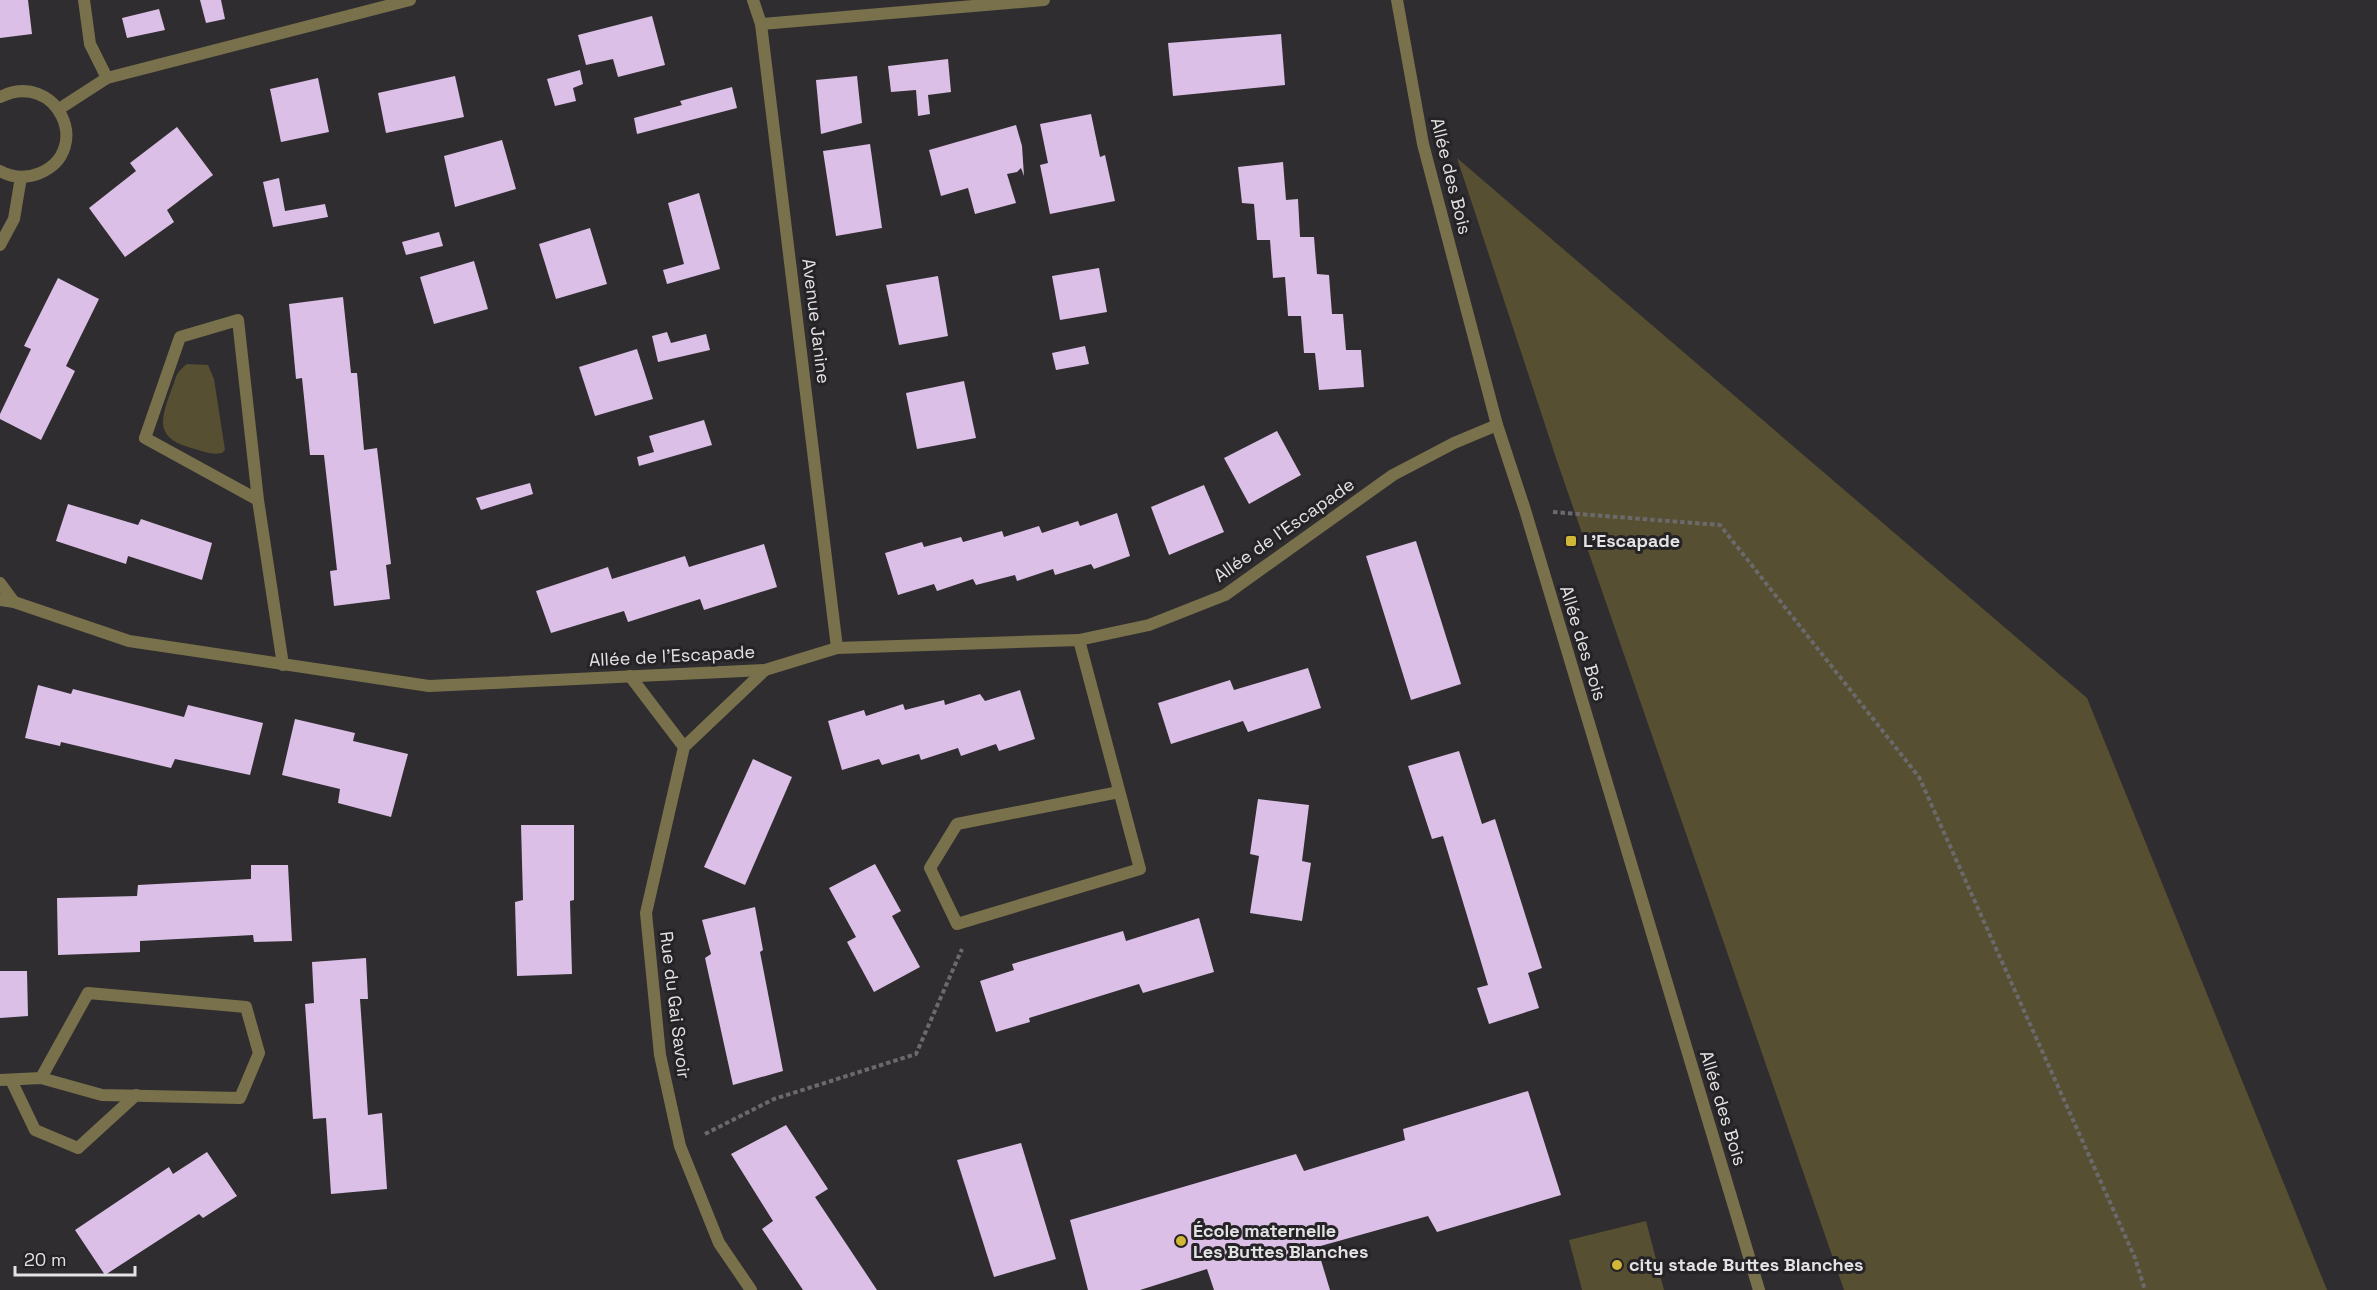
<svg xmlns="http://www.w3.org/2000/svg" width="2377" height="1290" font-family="'Space Grotesk',sans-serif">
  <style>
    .green { fill: #564f31 }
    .building { fill: #dbbfe7 }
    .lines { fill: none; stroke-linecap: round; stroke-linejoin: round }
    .path { stroke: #6b696c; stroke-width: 4; stroke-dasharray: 4.5 3; stroke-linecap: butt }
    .street { stroke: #79714b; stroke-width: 12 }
    .poi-dot { fill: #d2b736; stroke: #252326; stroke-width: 2 }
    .labels { text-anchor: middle; stroke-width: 6; stroke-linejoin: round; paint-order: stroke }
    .street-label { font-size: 18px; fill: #e3e2e4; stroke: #252326 }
    .poi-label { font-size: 18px; font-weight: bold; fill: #e3e2e4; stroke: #252326; text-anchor: start }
  </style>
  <rect width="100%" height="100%" fill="#2f2d30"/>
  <!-- green -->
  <g class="green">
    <path d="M1457 158 2087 698 2327 1290H1844L1557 461Z"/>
    <path d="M187 364 208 365 214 379 225 450 222 453C212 455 205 452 195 449 156 439 159 423 171 391 177 377 174 374 187 364Z"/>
    <path d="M1646 1221 1664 1290H1582L1569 1240Z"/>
  </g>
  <!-- building -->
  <g class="building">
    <path d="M0 0H28L32 34 0 38Z"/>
    <path d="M200 0H221L225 19 206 23Z"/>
    <path d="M159 9 165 30 127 38 122 18Z"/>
    <path d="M652 16 665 65 618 77 613 59 586 65 578 35Z"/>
    <path d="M1281 34 1285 85 1173 96 1168 43Z"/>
    <path d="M948 59 951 92 928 95 930 114 918 116 916 90 891 92 888 66Z"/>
    <path d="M580 70 583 84 573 88 576 101 555 106 547 79Z"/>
    <path d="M455 76 464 117 386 133 378 93Z"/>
    <path d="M857 76 862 123 821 134 816 80Z"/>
    <path d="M318 78 329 132 281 142 270 89Z"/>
    <path d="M732 87 737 108 637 134 634 118 682 105 680 101Z"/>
    <path d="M1091 114 1100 157 1105 155 1115 201 1050 214 1040 165 1048 163 1040 124Z"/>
    <path d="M1016 125 1022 146 1024 176 1021 168 1017 172 1007 174 1016 203 975 214 968 188 941 196 929 150Z"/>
    <path d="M177 127 213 175 167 210 174 222 125 257 89 208 136 171 130 163Z"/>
    <path d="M502 140 516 189 455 207 444 156Z"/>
    <path d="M870 144 882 228 836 236 823 151Z"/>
    <path d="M1283 162 1286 200 1298 199 1300 237H1314L1317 274 1329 275 1332 314H1343L1346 350H1361L1364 387 1319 390 1315 353H1304L1301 316H1288L1285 277 1273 278 1270 240H1257L1254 204 1242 203 1238 167Z"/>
    <path d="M279 178 285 211 325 204 328 217 273 227 263 182Z"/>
    <path d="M699 193 720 269 667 284 663 270 684 264 668 203Z"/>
    <path d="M590 228 607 284 556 299 539 244Z"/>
    <path d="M439 232 443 246 406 255 402 242Z"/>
    <path d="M474 261 488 309 434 324 420 277Z"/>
    <path d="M1099 268 1107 312 1060 320 1052 276Z"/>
    <path d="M938 276 948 336 899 345 886 285Z"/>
    <path d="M58 278 99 299 66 366 75 371 41 440 0 419V414L31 349 24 346Z"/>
    <path d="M343 297 351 373H357L364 450 377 448 391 564 386 565 390 599 334 606 330 571 337 570 324 455H310L302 378 296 379 289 304Z"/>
    <path d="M667 332 671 343 706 334 710 350 658 362 652 336Z"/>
    <path d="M1085 346 1089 364 1056 370 1052 353Z"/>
    <path d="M637 349 653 399 595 416 579 367Z"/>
    <path d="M964 381 976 438 917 449 906 393Z"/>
    <path d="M704 420 712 445 639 466 637 457 654 452 649 436Z"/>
    <path d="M1277 431 1301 475 1249 504 1224 458Z"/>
    <path d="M530 483 533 494 481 510 476 498Z"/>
    <path d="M1204 485 1224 532 1169 555 1151 507Z"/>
    <path d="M68 504 138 525 141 519 212 543 202 580 128 556 126 564 56 541Z"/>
    <path d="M1117 513 1130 556 1094 569 1091 564 1055 575 1053 569 1017 581 1015 575 976 585 973 579 937 591 934 584 898 595 885 553 922 542 924 547 961 537 963 542 1002 531 1004 537 1039 526 1042 533 1078 521 1080 526Z"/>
    <path d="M1416 541 1461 684 1411 700 1366 556Z"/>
    <path d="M764 544 777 587 704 610 700 599 628 622 624 611 551 633 536 591 608 567 612 579 685 556 689 567Z"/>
    <path d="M1308 668 1321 708 1248 732 1243 721 1171 744 1158 703 1230 680 1234 690Z"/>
    <path d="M38 685 71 694 73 689 184 717 188 705 263 723 250 775 175 759 171 768 61 742 60 746 25 738Z"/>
    <path d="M1020 690 1035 739 999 751 996 744 961 756 958 748 921 760 919 754 882 765 879 759 842 770 828 721 864 710 866 716 903 704 905 710 944 700 945 705 980 694 985 701Z"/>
    <path d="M295 719 355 733 353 741 408 754 391 817 338 803 340 789 282 775Z"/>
    <path d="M1459 751 1482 824 1495 819 1542 968 1528 973 1539 1008 1489 1024 1477 988 1488 985 1443 836 1432 839 1408 766Z"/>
    <path d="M753 759 792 777 745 885 704 867Z"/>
    <path d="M1258 799 1309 805 1302 861 1311 863 1302 921 1250 913 1259 856 1250 854Z"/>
    <path d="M521 825H574V900L570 901 572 974 517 976 515 902 523 900Z"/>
    <path d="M875 864 901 911 892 916 920 967 874 992 847 942 856 937 829 888Z"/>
    <path d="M251 865H288L292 941 254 942 253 935 140 941V952L58 955 57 898 137 896 138 885 251 879Z"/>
    <path d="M755 907 763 950 760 952 783 1071 733 1085 705 958 711 954 702 920Z"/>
    <path d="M1199 918 1214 972 1143 993 1139 984 1029 1018 1030 1022 996 1032 980 981 1014 970 1012 964 1123 931 1126 941Z"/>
    <path d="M366 958 368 999H360L368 1115 382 1113 387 1189 331 1194 326 1118 313 1119 305 1004 314 1003 312 962Z"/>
    <path d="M0 971H27L28 1016 0 1018Z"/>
    <path d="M1528 1091 1561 1195 1437 1232 1428 1216 1317 1247 1330 1290H1214L1207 1269 1140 1290H1088L1070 1220 1296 1154 1304 1171 1405 1140 1403 1129Z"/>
    <path d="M786 1125 828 1189 815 1197 877 1290H803L762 1229 773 1221 731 1154Z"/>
    <path d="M1021 1143 1056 1259 994 1277 957 1160Z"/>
    <path d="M207 1152 237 1196 203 1218 199 1214 105 1275 75 1230 169 1167 173 1174Z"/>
  </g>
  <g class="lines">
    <!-- path -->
    <g class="path">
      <path d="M1553 512 1720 525 1919 777 2135 1258 2145 1290"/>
      <path d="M705 1134 774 1099 916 1054 962 949"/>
    </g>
    <!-- street -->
    <g class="street">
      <path d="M84 0 90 44 107 78"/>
      <path d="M753 0 761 24 837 648"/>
      <path d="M1397 0 1423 144 1497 425 1525 510 1759 1290"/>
      <path d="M761 24 1044 0"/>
      <path d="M0 97C57 69 94 150 40 173 26 179 13 178 0 171"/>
      <path d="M59 109 107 78 410 0"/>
      <path d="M0 245 14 219 21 177"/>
      <path d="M258 500 145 438 180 337 238 320 258 500 283 665"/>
      <path d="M0 583 14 602"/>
      <path d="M0 600 14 602 129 641 429 686 765 670 837 648 1079 640 1149 625 1225 595 1393 475 1454 443 1497 425"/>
      <path d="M1079 640 1140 869 957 924 930 868 957 824 1119 792"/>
      <path d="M630 676 684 747"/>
      <path d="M0 1080 41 1078 102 1095 240 1098 259 1053 246 1007 88 993 41 1078"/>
      <path d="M11 1080 35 1130 78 1148 136 1095"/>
      <path d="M751 1290 719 1243 680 1146 660 1055 646 913 684 747 765 670"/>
    </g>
  </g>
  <!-- markers -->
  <g class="poi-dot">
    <rect x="1565" y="535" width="12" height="12" rx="3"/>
    <circle cx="1181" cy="1241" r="6"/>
    <circle cx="1617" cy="1265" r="6"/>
  </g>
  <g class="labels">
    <!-- street labels -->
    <g class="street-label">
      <text transform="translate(1451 176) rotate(76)" y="6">Allée des Bois</text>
      <text transform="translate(816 321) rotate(83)" y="6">Avenue Janine</text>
      <text transform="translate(1284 530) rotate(-35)" y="6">Allée de l'Escapade</text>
      <text transform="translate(1583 643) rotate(73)" y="6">Allée des Bois</text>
      <text transform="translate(672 656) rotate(-3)" y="6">Allée de l'Escapade</text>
      <text transform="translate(675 1005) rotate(83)" y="6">Rue du Gai Savoir</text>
      <text transform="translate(1723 1108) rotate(73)" y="6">Allée des Bois</text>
    </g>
    <!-- poi labels -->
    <g class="poi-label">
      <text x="1583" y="547">L'Escapade</text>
      <text x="1193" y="1237">École maternelle<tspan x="1193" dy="21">Les Buttes Blanches</tspan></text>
      <text x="1629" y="1271">city stade Buttes Blanches</text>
    </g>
  </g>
  <!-- scale -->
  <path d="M15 1266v9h120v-9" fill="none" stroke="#e3e2e4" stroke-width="3"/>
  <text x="24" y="1266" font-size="18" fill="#e3e2e4" stroke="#252326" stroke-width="4.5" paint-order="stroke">20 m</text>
</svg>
